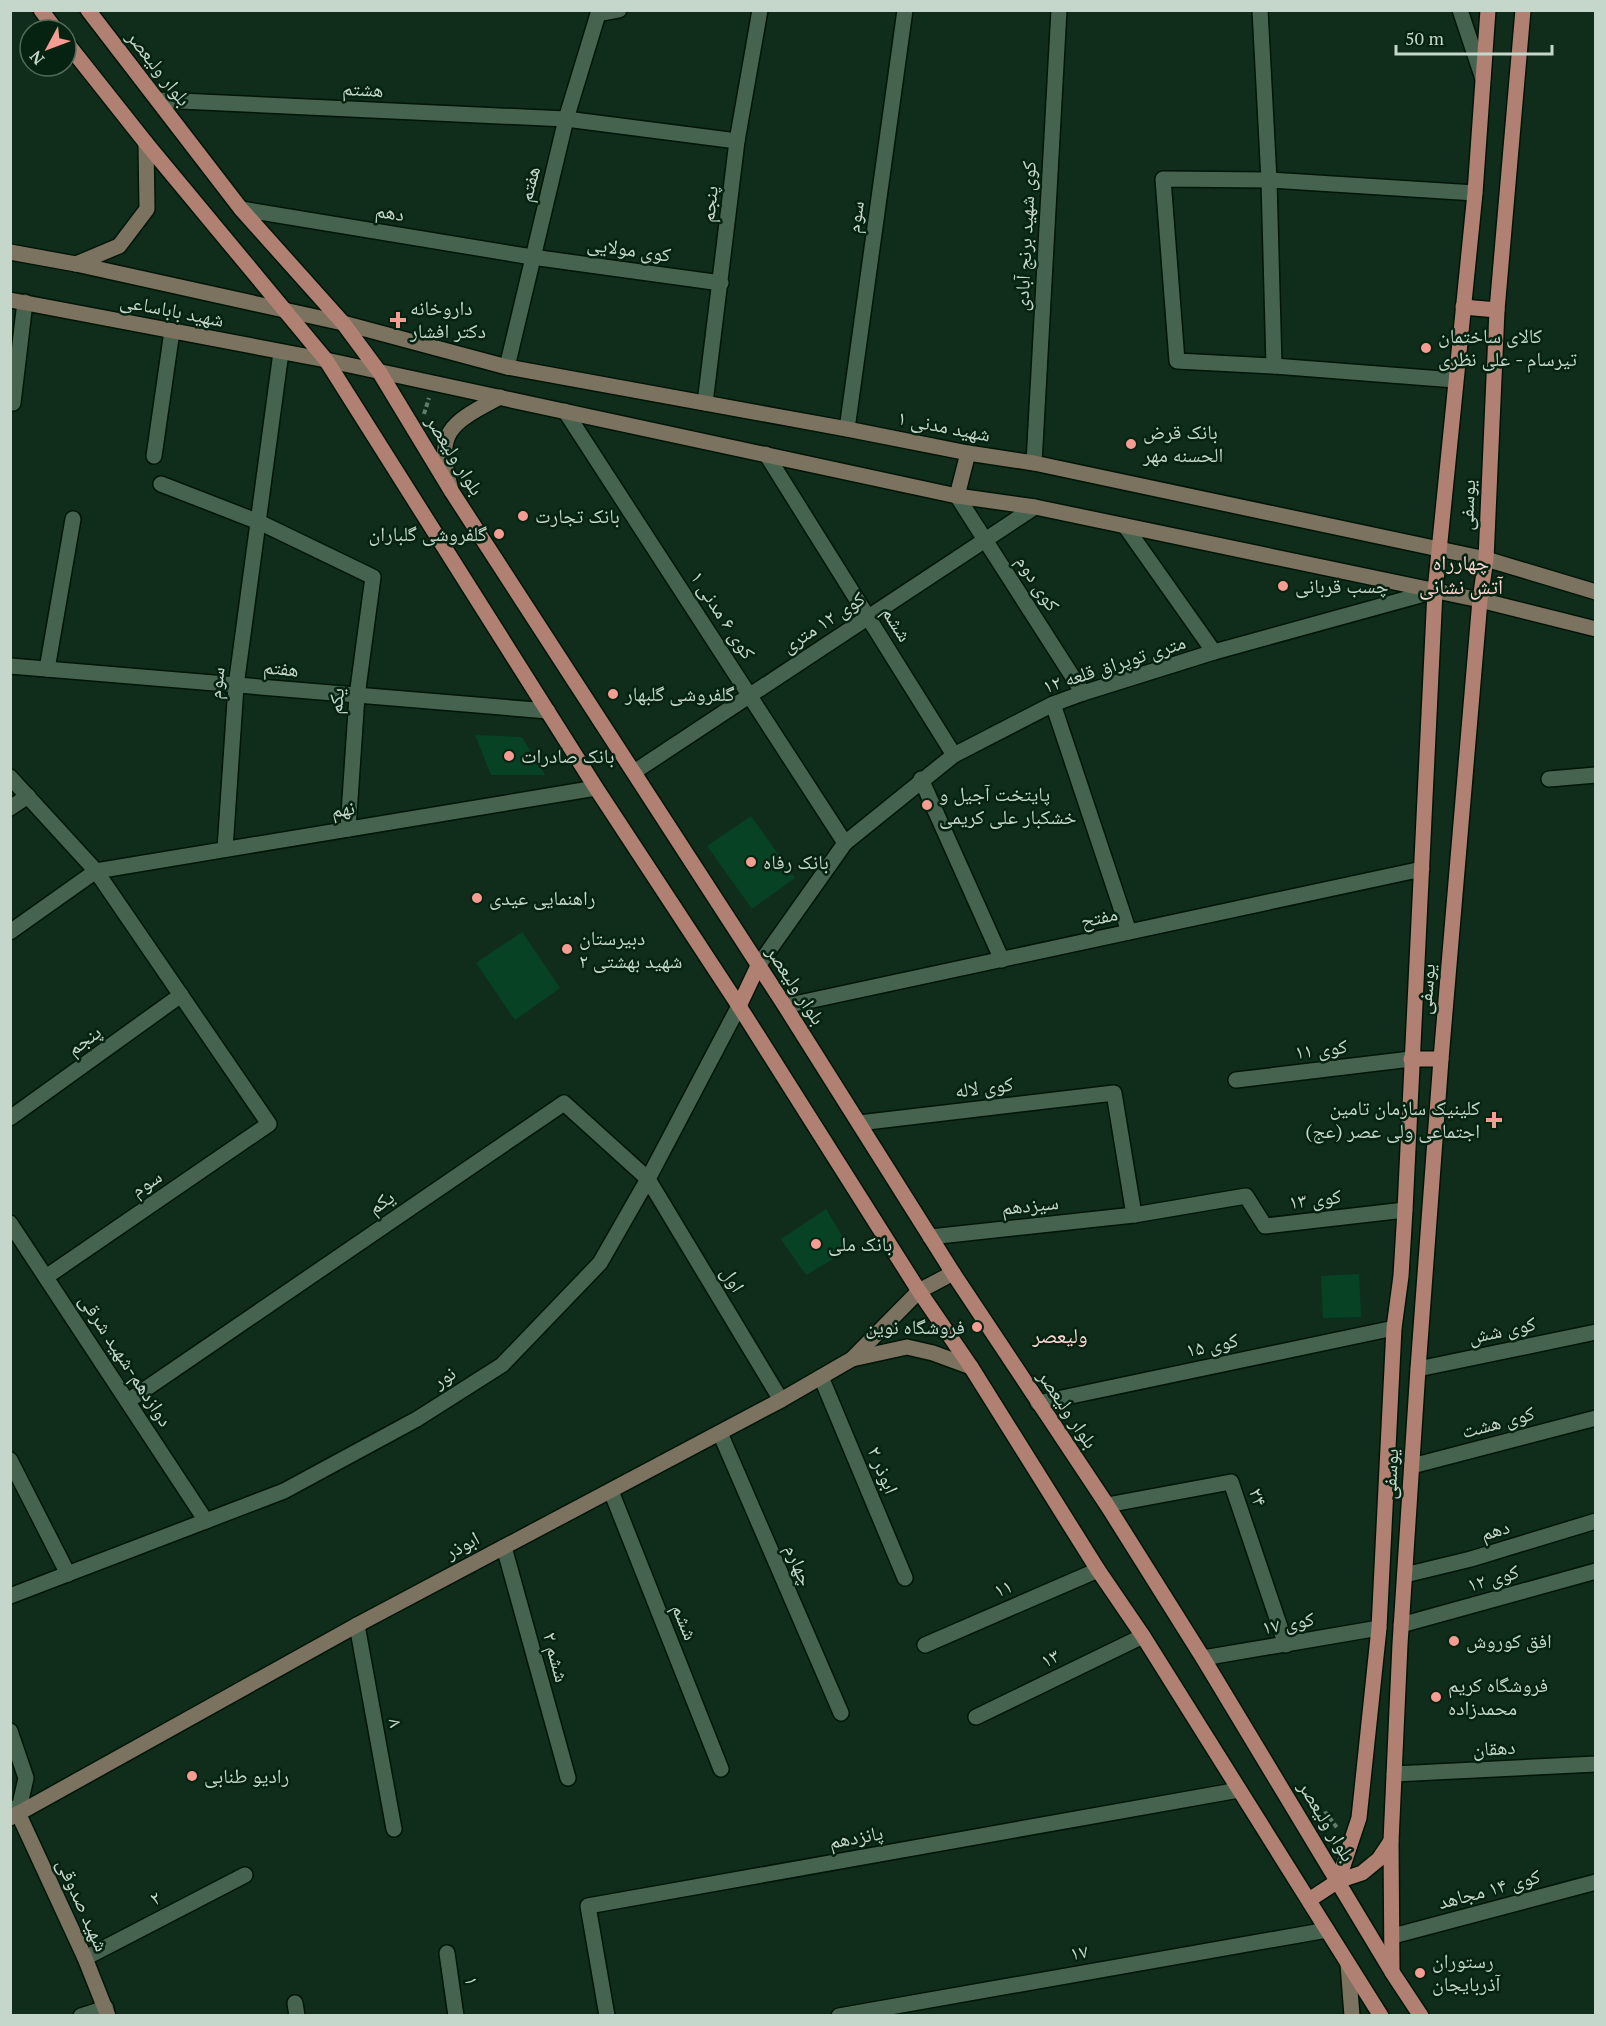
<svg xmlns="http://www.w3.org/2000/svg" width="1606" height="2026" font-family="'PT Serif','Noto Naskh Arabic',serif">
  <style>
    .building { fill: #084224 }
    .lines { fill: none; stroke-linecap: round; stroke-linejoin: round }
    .minor-casing { stroke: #001506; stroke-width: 18 }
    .tertiary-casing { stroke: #001506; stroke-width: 18 }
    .secondary-casing { stroke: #001506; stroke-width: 18 }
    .primary-casing { stroke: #001506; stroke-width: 18 }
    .path { stroke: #647c6c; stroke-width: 4; stroke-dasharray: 4.5 3; stroke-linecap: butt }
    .minor { stroke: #45634e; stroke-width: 15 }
    .tertiary { stroke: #45634e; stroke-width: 15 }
    .secondary { stroke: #7b7260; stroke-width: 15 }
    .primary { stroke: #b08072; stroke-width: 15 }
    .poi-dot { fill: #f59c93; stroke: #062312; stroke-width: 2 }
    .labels { text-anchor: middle; stroke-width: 5; stroke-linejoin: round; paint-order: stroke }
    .street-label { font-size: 20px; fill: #c5d6ca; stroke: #062312 }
    .poi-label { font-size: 20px; fill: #c5d6ca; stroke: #062312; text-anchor: start }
    .neighbourhood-label { font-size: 21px; fill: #fdd9d5; stroke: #062312 }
  </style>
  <rect width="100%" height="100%" fill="#102d1b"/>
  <!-- building -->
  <g class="building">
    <path d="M475 735 522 737 545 775H491Z"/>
    <path d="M751 816 795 878 752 909 707 846Z"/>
    <path d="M522 932 560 988 515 1020 476 963Z"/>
    <path d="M826 1209 850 1249 806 1275 781 1239Z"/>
    <path d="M1359 1274 1361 1317 1323 1318 1321 1276Z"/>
  </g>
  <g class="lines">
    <defs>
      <g id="minor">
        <path d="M1260 10 1269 180 1274 366"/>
        <path d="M1460 10 1483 79"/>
        <path d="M598 14 619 10"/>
        <path d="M158 100 566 119 737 141"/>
        <path d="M241 209 532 257 721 283"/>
        <path d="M507 367 566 119 598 14"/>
        <path d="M1455 380 1274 366 1177 361 1163 179 1269 180 1475 193"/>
        <path d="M13 403 25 302"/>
        <path d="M705 403 737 141 760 10"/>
        <path d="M565 411 845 843"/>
        <path d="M847 429 905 10"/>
        <path d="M766 454 954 755"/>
        <path d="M154 456 172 331"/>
        <path d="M1034 463 1059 10"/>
        <path d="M161 484 259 522 373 577 357 696 348 829"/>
        <path d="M957 496 1083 693"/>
        <path d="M1125 526 1214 652"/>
        <path d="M10 666 548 711"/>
        <path d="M47 669 73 519"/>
        <path d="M1053 704 1129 932"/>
        <path d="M634 772 1035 507"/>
        <path d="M10 777 96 871 269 1124 46 1277"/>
        <path d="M921 779 1002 960"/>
        <path d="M1549 779 1596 775"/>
        <path d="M10 808 28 796"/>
        <path d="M225 849 236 686 281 352"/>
        <path d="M10 932 96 871 596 788"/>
        <path d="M785 1006 1422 869"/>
        <path d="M1236 1080 1411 1059"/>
        <path d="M10 1118 181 995"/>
        <path d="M859 1123 1114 1093 1134 1215"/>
        <path d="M930 1237 1134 1215 1246 1196 1265 1226 1405 1210"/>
        <path d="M1418 1369 1596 1332"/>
        <path d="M821 1377 905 1578"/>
        <path d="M128 1401 564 1103 648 1179 781 1400"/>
        <path d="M1038 1403 1394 1328"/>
        <path d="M720 1433 841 1713"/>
        <path d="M10 1460 68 1574"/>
        <path d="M1412 1466 1596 1418"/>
        <path d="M611 1491 721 1769"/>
        <path d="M1107 1505 1231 1482 1286 1645"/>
        <path d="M504 1547 568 1778"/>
        <path d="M1405 1575 1471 1559 1596 1521"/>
        <path d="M357 1625 394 1829"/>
        <path d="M1401 1625 1596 1571"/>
        <path d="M925 1645 1098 1570"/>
        <path d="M1203 1658 1379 1628"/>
        <path d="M976 1717 1143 1636"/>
        <path d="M1394 1774 1596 1764"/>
        <path d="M1393 1936 1596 1882"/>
        <path d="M447 1953 456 2016"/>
        <path d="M85 1958 245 1875"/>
        <path d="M295 2003 297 2016"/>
        <path d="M81 2016 106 2008"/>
        <path d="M607 2016 588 1906 1239 1790"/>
        <path d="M839 2016 1327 1930"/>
      </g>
      <g id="tertiary">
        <path d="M758 966 845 843 954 755 1053 704 1083 693 1214 652 1435 591"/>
        <path d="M10 1223 206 1521"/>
        <path d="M10 1596 284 1491 417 1419 502 1365 600 1263 648 1179 739 1006"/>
        <path d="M10 1731 26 1778 18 1813 10 1808"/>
      </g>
      <g id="secondary">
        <path d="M10 252 76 264 343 323 507 367 847 429 968 453 1034 463 1486 559 1596 592"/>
        <path d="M76 264 119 246 147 209 146 143"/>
        <path d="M10 300 326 360 957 496 1035 507 1480 600 1596 629"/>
        <path d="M450 486C434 429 454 422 500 397"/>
        <path d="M957 496 968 453"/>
        <path d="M852 1359 907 1347 933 1353 971 1367"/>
        <path d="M18 1813 85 1958 108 2016"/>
        <path d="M10 1818 357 1625 781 1400 852 1359 919 1291 953 1273"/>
        <path d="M1348 1964 1352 2016"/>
      </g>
      <g id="primary">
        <path d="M41 10 56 30"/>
        <path d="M88 10 241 209 343 323 380 373 452 492 785 1006 953 1273 1107 1505 1203 1658 1392 1972 1421 2016"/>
        <path d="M66 42 146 143 326 360 596 788 739 1006 919 1291 971 1367 1098 1570 1143 1636 1381 2016"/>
        <path d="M1463 307 1497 310"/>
        <path d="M739 1006 758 966"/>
        <path d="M1411 1059H1441"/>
        <path d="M1338 1881 1359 1818 1379 1628 1394 1328 1401 1276 1405 1210 1435 591 1475 193 1488 10"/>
        <path d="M1309 1900 1338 1881 1362 1873 1379 1859 1391 1841"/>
        <path d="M1392 1972 1391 1841 1400 1644 1418 1369 1441 1059 1480 600 1486 559 1497 310 1523 10"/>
      </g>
    </defs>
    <!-- minor casing -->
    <use href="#minor" class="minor-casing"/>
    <!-- tertiary casing -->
    <use href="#tertiary" class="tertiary-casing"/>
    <!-- secondary casing -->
    <use href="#secondary" class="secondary-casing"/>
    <!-- primary casing -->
    <use href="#primary" class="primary-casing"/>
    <!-- path -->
    <g class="path">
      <path d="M424 414 429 398"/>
      <path d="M1319 1819 1326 1813 1338 1829"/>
    </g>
    <!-- minor -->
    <use href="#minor" class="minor"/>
    <!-- tertiary -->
    <use href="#tertiary" class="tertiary"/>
    <!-- secondary -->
    <use href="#secondary" class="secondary"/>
    <!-- primary -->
    <use href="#primary" class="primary"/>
  </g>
  <!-- markers -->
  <g class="poi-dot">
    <path d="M395 311h6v6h6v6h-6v6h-6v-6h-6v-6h6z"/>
    <circle cx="1426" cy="348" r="6"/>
    <circle cx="1131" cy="444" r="6"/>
    <circle cx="523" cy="516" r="6"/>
    <circle cx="499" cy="534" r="6"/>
    <circle cx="1283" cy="586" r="6"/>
    <circle cx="613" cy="694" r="6"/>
    <circle cx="509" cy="756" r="6"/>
    <circle cx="927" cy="805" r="6"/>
    <circle cx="751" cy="862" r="6"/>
    <circle cx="477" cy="898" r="6"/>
    <circle cx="567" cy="949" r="6"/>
    <path d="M1491 1111h6v6h6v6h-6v6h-6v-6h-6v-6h6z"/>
    <circle cx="816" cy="1244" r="6"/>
    <circle cx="977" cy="1327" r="6"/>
    <circle cx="1454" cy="1641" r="6"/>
    <circle cx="1436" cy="1697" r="6"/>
    <circle cx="192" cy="1776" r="6"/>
    <circle cx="1420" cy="1973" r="6"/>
  </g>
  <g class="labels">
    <!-- street labels -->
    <g class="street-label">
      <text transform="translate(159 68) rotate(52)" y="7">بلوار ولیعصر</text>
      <text transform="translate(363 89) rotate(3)" y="7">هشتم</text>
      <text transform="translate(529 184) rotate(-76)" y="7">هفتم</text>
      <text transform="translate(709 204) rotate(-84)" y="7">پنجم</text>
      <text transform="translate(390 212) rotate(9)" y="7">دهم</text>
      <text transform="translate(855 217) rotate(-82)" y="7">سوم</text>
      <text transform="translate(1025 236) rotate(-87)" y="7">کوی شهید برنج آبادی</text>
      <text transform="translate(629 249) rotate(8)" y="7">کوی مولایی</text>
      <text transform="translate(172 310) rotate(11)" y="7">شهید باباساعی</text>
      <text transform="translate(944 426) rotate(11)" y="7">شهید مدنی ۱</text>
      <text transform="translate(455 455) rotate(58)" y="7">بلوار ولیعصر</text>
      <text transform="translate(1467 505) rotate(-87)" y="7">یوسفی</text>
      <text transform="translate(1038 583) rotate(57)" y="7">کوی دوم</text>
      <text transform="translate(723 615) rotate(57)" y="7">کوی ۶ مدنی ۱</text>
      <text transform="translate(823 622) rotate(-33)" y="7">کوی ۱۲ متری</text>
      <text transform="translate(897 624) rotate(58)" y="7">ششم</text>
      <text transform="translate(1114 664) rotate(-18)" y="7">۱۲ متری توپراق قلعه</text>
      <text transform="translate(281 668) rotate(5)" y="7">هفتم</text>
      <text transform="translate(216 683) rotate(-84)" y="7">سوم</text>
      <text transform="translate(336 701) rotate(-85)" y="7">یکم</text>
      <text transform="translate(343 809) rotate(-9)" y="7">نهم</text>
      <text transform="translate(1099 917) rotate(-12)" y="7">مفتح</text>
      <text transform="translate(796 985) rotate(57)" y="7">بلوار ولیعصر</text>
      <text transform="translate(1426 989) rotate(-85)" y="7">یوسفی</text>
      <text transform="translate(84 1040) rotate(-36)" y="7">پنجم</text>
      <text transform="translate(1321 1049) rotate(-7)" y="7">کوی ۱۱</text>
      <text transform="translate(984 1087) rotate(-7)" y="7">کوی لاله</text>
      <text transform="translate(146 1183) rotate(-34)" y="7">سوم</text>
      <text transform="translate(1315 1199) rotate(-7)" y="7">کوی ۱۳</text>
      <text transform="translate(381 1202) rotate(-34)" y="7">یکم</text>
      <text transform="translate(1030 1205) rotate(-6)" y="7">سیزدهم</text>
      <text transform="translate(733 1279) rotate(59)" y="7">اول</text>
      <text transform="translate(1502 1330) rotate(-12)" y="7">کوی شش</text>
      <text transform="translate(1212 1345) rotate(-12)" y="7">کوی ۱۵</text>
      <text transform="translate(126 1360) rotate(57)" y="7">دوازدهم-شهید شرقی</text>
      <text transform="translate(444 1377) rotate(-33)" y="7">نور</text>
      <text transform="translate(1068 1409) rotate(56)" y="7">بلوار ولیعصر</text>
      <text transform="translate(1498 1422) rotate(-15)" y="7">کوی هشت</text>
      <text transform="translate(883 1470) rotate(67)" y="7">۲ ابوذر</text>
      <text transform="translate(1390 1474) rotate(-87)" y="7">یوسفی</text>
      <text transform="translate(1258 1497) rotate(71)" y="7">۲۴</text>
      <text transform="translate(1495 1530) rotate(-17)" y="7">دهم</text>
      <text transform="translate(462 1545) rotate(-28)" y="7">ابوذر</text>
      <text transform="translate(799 1565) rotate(67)" y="7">چهارم</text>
      <text transform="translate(1493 1578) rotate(-16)" y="7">کوی ۱۲</text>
      <text transform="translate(1003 1588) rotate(-23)" y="7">۱۱</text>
      <text transform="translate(685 1622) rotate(68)" y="7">ششم</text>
      <text transform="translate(1288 1623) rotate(-10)" y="7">کوی ۱۷</text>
      <text transform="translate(556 1657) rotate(75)" y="7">ششم ۲</text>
      <text transform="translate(1050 1658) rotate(-26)" y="7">۱۳</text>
      <text transform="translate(396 1723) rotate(80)" y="7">۸</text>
      <text transform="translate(1494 1748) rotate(-3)" y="7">دهقان</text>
      <text transform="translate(1327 1821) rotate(59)" y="7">بلوار ولیعصر</text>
      <text transform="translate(856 1837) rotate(-10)" y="7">پانزدهم</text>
      <text transform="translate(1489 1889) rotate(-15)" y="7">کوی ۱۴ مجاهد</text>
      <text transform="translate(155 1898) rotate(-27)" y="7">۲</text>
      <text transform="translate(83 1905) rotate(66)" y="7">شهید صدوقی</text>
      <text transform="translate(1079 1952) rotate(-10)" y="7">۱۷</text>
      <text transform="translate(472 1981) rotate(82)" y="7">۱</text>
    </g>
    <!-- poi labels -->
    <g class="poi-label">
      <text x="410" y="315">داروخانه<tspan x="410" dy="23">دکتر افشار</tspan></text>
      <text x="1438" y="343">کالای ساختمان<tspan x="1438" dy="23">تیرسام - علی نظری</tspan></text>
      <text x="1143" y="439">بانک قرض<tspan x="1143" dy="23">الحسنه مهر</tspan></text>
      <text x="535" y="523">بانک تجارت</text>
      <text x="487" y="541" text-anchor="end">گلفروشی گلباران</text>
      <text x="1295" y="593">چسب قربانی</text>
      <text x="625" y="701">گلفروشی گلبهار</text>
      <text x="521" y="763">بانک صادرات</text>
      <text x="939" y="801">پایتخت آجیل و<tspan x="939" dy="23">خشکبار علی کریمی</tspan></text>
      <text x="763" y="869">بانک رفاه</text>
      <text x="489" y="905">راهنمایی عیدی</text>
      <text x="579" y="945">دبیرستان<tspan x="579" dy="23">شهید بهشتی ۲</tspan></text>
      <text x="1480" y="1115" text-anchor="end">کلینیک سازمان تامین<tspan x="1480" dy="23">اجتماعی ولی عصر (عج)</tspan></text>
      <text x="828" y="1251">بانک ملی</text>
      <text x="965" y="1334" text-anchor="end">فروشگاه نوین</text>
      <text x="1466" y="1648">افق کوروش</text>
      <text x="1448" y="1692">فروشگاه کریم<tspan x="1448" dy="23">محمدزاده</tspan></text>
      <text x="204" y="1783">رادیو طنابی</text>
      <text x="1432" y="1968">رستوران<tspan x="1432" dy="23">آذربایجان</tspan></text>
    </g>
    <!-- neighbourhood labels -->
    <g class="neighbourhood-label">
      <text x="1461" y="570">چهارراه<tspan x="1461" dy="24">آتش نشانی</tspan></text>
      <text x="1060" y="1343">ولیعصر</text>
    </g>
  </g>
  <!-- border -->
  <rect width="1606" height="2026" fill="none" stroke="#c5d6ca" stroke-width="24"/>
  <!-- north arrow -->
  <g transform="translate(48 48) rotate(229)"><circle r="28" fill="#062312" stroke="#526b5c" stroke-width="1.5"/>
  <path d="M0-4.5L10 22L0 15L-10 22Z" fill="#f59c93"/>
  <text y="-9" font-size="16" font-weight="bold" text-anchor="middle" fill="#c5d6ca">N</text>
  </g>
  <!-- scale -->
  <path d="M1396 45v9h156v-9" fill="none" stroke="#c5d6ca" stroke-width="3"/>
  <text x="1405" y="45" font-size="18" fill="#c5d6ca" stroke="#062312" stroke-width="4.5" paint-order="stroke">50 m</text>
</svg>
